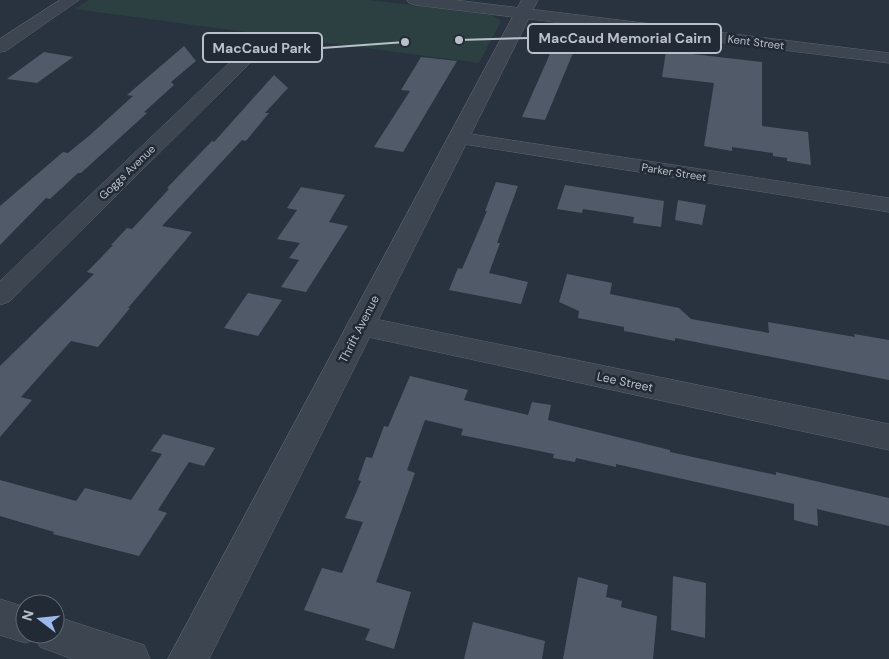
<svg xmlns="http://www.w3.org/2000/svg" width="889" height="659" font-family="'DM Sans',sans-serif">
  <style>
    .green { fill: #2c4042 }
    .building { fill: #505a68 }
    .lines { fill: none; stroke-linecap: round; stroke-linejoin: round }
    .minor-casing { stroke: #5b636d; stroke-width: 1 }
    .tertiary-casing { stroke: #5b636d; stroke-width: 1 }
    .minor { fill: #3d4550; fill-rule: evenodd }
    .tertiary { fill: #3d4550; fill-rule: evenodd }
    .labels { text-anchor: middle; stroke-width: 5; stroke-linejoin: round; paint-order: stroke }
    .far-street-label { font-size: 11px; fill: #bac0ca; stroke: #222a35 }
    .street-label { font-size: 12px; fill: #bac0ca; stroke: #222a35 }
    .leader { fill: none; stroke: #bac0ca; stroke-width: 2 }
    .callout-dot { fill: #bac0ca; stroke: #222a35; stroke-width: 2 }
    .callout { fill: #222a35; stroke: #bac0ca; stroke-width: 2 }
    .callout-label { font-size: 14px; text-anchor: middle; font-weight: bold; fill: #bac0ca }
  </style>
  <rect width="100%" height="100%" fill="#293340"/>
  <!-- green -->
  <path class="green" d="M89 0H370L491 15 501 21 479 63 75 9Z"/>
  <!-- building -->
  <g class="building">
    <path d="M557 38 578 41 545 120 522 117Z"/>
    <path d="M184 46 196 61 171 82 174 85 144 112 147 113 81 173H78L50 199 46 198 0 245V206L63 152 68 153 90 135 133 96 127 95Z"/>
    <path d="M666 51 762 62V126L808 132 811 165 787 161V158L773 156V153L732 147V151L704 146 714 83 662 77Z"/>
    <path d="M44 52 73 57 37 83 7 79Z"/>
    <path d="M421 57 457 61 403 152 374 147 410 91 401 90Z"/>
    <path d="M274 75 288 88 265 113H269L246 141 242 140 162 226 192 232 185 241 128 308H130L98 347 71 341 21 397 32 400 0 437V366L94 274 87 272 113 245H111L127 228 132 229 169 189 167 188 212 141 214 142Z"/>
    <path d="M496 182 518 186 497 243H500L489 273 528 282 521 304 449 290 458 268 462 269 487 211H485Z"/>
    <path d="M565 185 664 201 661 227 633 223 634 217 583 209 582 213 557 209Z"/>
    <path d="M301 187 345 195 329 222 348 226 306 292 281 287 299 260 289 258 300 243 277 239 297 210 287 208Z"/>
    <path d="M678 200 706 205 702 225 675 220Z"/>
    <path d="M567 274 612 283 610 294 679 308 691 319 769 333 768 322 855 337 854 334 889 340V380L675 338V341L635 333 624 331V327L578 318 579 311 559 302Z"/>
    <path d="M248 293 282 300 258 336 224 328Z"/>
    <path d="M410 376 468 390 464 400 528 415 532 402 551 405 548 420 670 450V452L776 475V472L889 498V526L817 509 818 526 794 520V504L616 464V467L576 458 575 462 553 458 554 454 461 435 463 429 425 420 407 470 415 473 376 582 411 592 394 649 365 640 370 629 304 610 322 568 342 573 363 522 345 518 361 481 358 480 366 457 372 458 384 426 388 427Z"/>
    <path d="M163 434 215 448 204 466 189 462 158 510 167 513 139 556 53 534 54 532 0 516V480L76 501 85 488 131 500 162 454 151 451Z"/>
    <path d="M673 576 706 583 705 638 671 630Z"/>
    <path d="M578 577 608 585 606 597 622 601 621 607 657 616 653 659H563Z"/>
    <path d="M473 622 545 641 542 659H464Z"/>
  </g>
  <g class="lines">
    <defs>
      <g id="minor">
        <path d="M60 0H79L6 51 0 52V39Z"/>
        <path d="M407 0H455L889 53V63L415 5 409 3Z"/>
        <path d="M254 44 260 45 263 49 260 53 9 302 0 305V281L248 45Z"/>
        <path d="M458 132 889 198V212L451 142 448 138 451 134Z"/>
        <path d="M360 316 889 424V450L350 333 346 326 350 319Z"/>
        <path d="M0 599 25 607V634H55V616L144 645 150 659H72L40 647 36 639 25 643 0 635Z"/>
      </g>
      <path id="tertiary" d="M522 0H538L209 659H168Z"/>
    </defs>
    <!-- minor casing -->
    <use href="#minor" class="minor-casing"/>
    <!-- tertiary casing -->
    <use href="#tertiary" class="tertiary-casing"/>
    <!-- minor -->
    <use href="#minor" class="minor"/>
    <!-- tertiary -->
    <use href="#tertiary" class="tertiary"/>
  </g>
  <g class="labels">
    <!-- far-street labels -->
    <g class="far-street-label">
      <text transform="translate(756 42) rotate(7)" y="4">Kent Street</text>
      <text transform="translate(127 172) rotate(-44)" y="4">Goggs Avenue</text>
      <text transform="translate(674 172) rotate(9)" y="4">Parker Street</text>
    </g>
    <!-- street labels -->
    <g class="street-label">
      <text transform="translate(359 329) rotate(-63)" y="4">Thrift Avenue</text>
      <text transform="translate(625 382) rotate(12)" y="4">Lee Street</text>
    </g>
  </g>
  <!-- callouts -->
  <path class="leader" d="M459 40L528 38M405 42L322 48"/>
  <g class="callout-dot">
    <circle cx="459" cy="40" r="5"/>
    <circle cx="405" cy="42" r="5"/>
  </g>
  <g class="callout">
    <rect x="528" y="24" width="193" height="29" rx="5"/>
    <rect x="203" y="33" width="119" height="29" rx="5"/>
  </g>
  <g class="callout-label">
    <text x="625" y="43">MacCaud Memorial Cairn</text>
    <text x="262" y="53">MacCaud Park</text>
  </g>
  <!-- north arrow -->
  <g transform="translate(40 619) rotate(286)"><circle r="24" fill="#222a35" stroke="#5f6671"/>
  <path d="M0-4L9 19L0 12L-9 19Z" fill="#9bb9ee"/>
  <text y="-8" font-size="14" font-weight="bold" text-anchor="middle" fill="#bac0ca">N</text>
  </g>
</svg>
